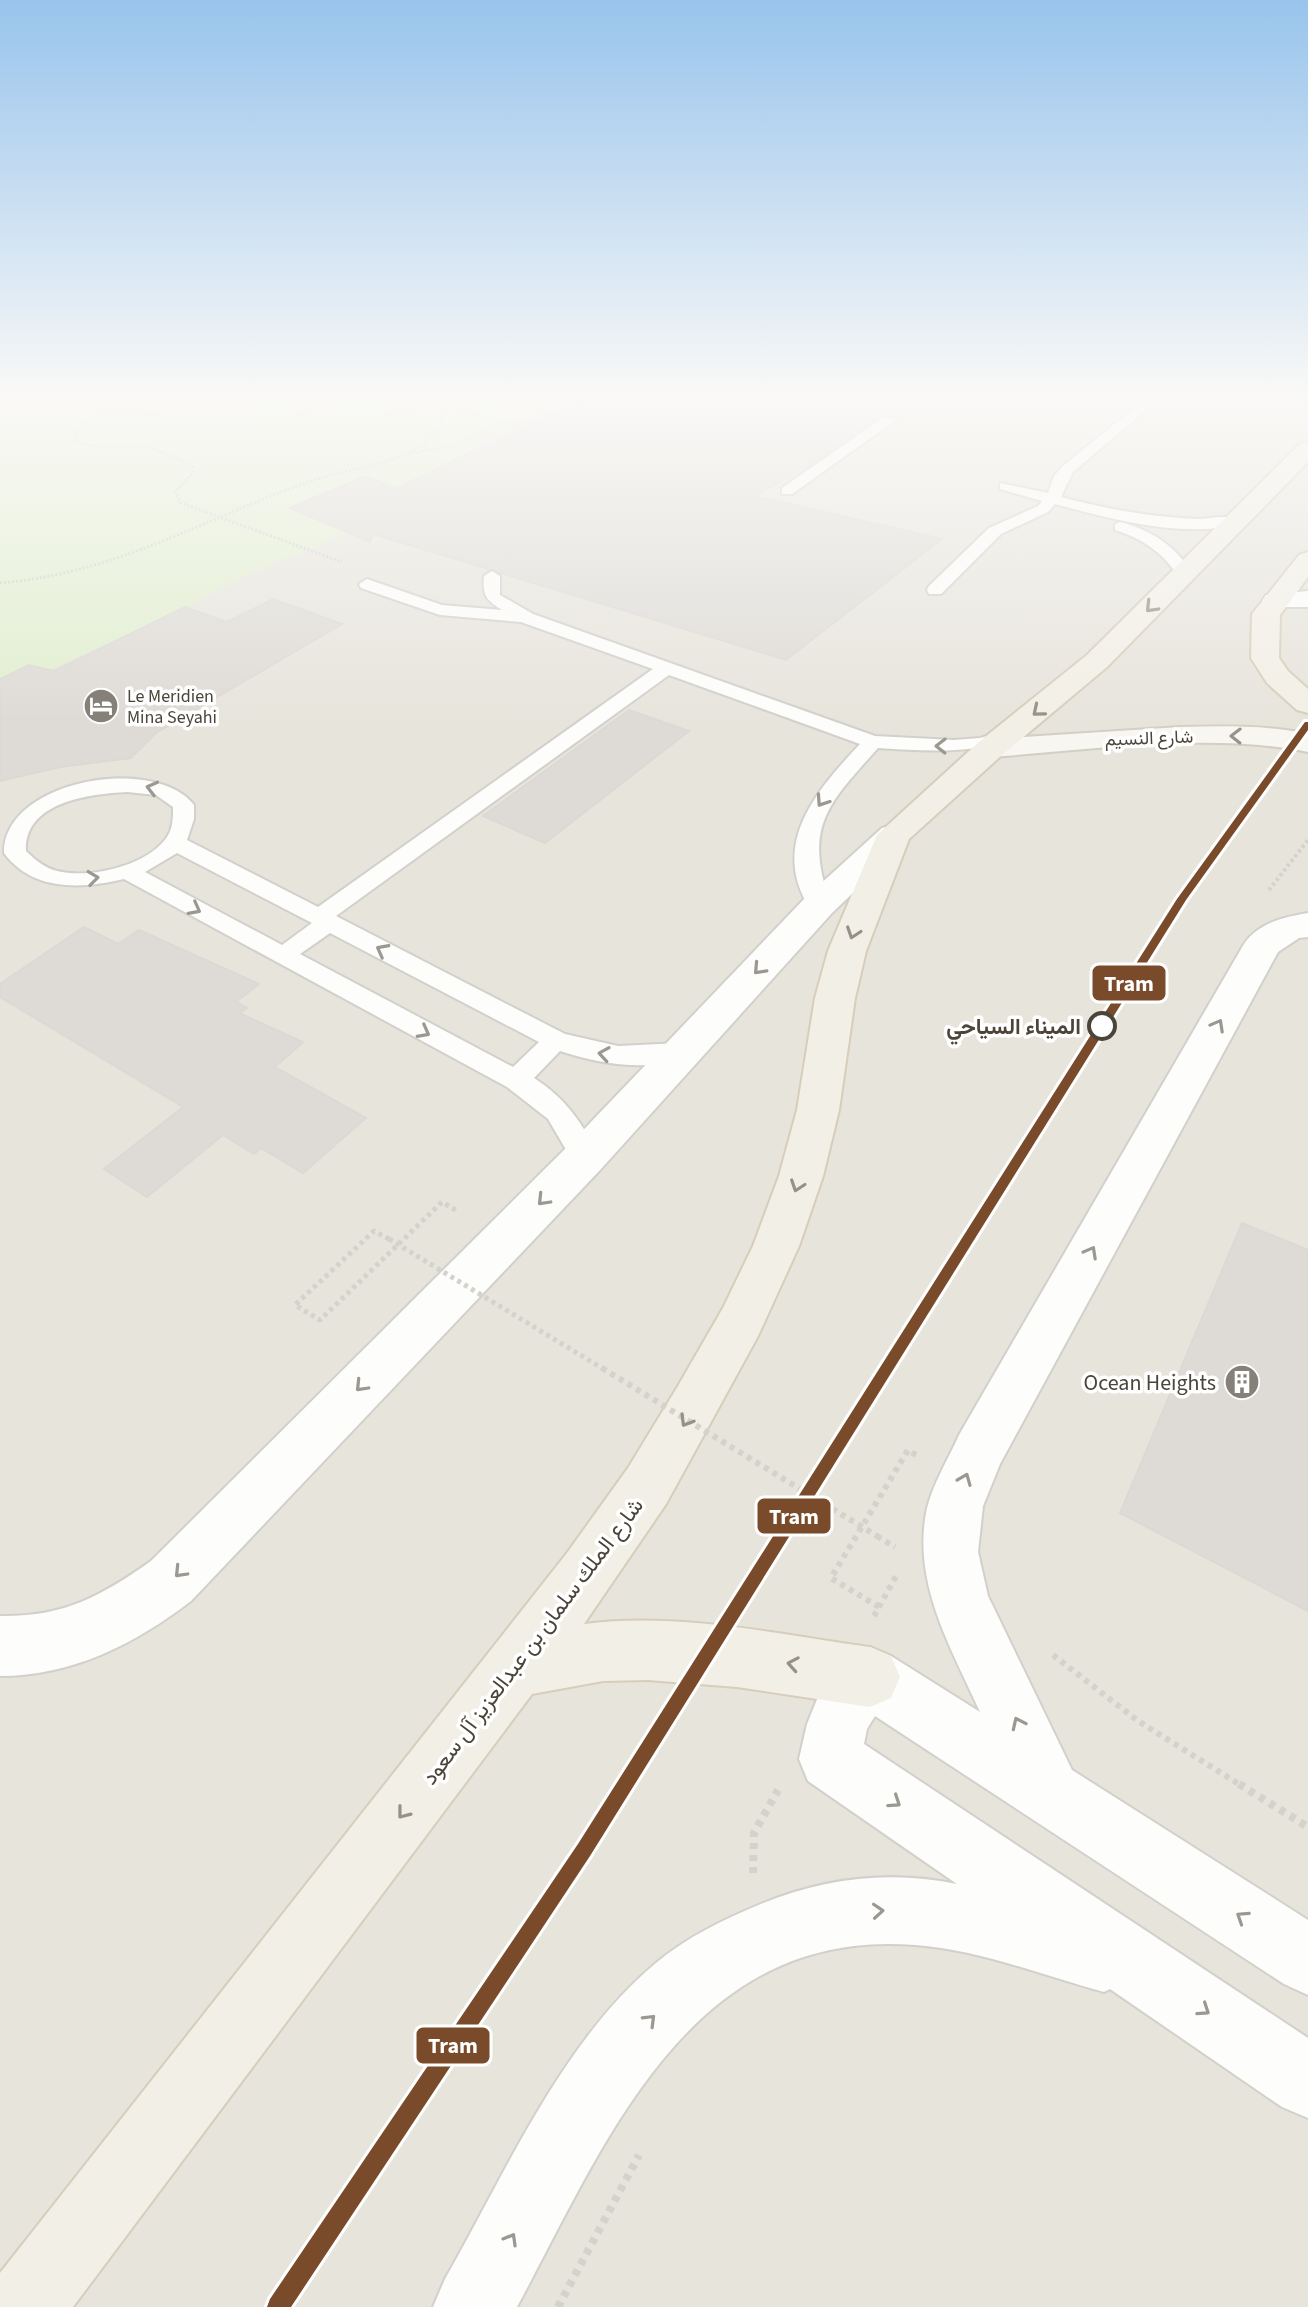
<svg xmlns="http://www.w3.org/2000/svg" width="1308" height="2307" font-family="'Source Sans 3',Vazirmatn,sans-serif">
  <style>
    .residential { fill: #e7e4dc }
    .green { fill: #e1eecf }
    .sand { fill: #f7f0da }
    .building { fill: #dedbd6; stroke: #dcd9d4; stroke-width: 2 }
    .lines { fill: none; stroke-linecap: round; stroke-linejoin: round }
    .service-casing { stroke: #d2d0cb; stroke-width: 4 }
    .minor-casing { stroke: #d2d0cb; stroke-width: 4 }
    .tertiary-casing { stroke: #d2d0cb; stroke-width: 4 }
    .secondary-casing { stroke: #d3cfc5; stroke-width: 4 }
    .primary-casing { stroke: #d6cebb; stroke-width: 4 }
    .path-far4 { stroke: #d3d2cc; stroke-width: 3; stroke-dasharray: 2 2; stroke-linecap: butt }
    .path-far3 { stroke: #d3d2cc; stroke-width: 4; stroke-dasharray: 3 3; stroke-linecap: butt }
    .path-far2 { stroke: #d3d2cc; stroke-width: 5; stroke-dasharray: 4 4; stroke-linecap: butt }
    .path-far1 { stroke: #d3d2cc; stroke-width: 6; stroke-dasharray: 5 5; stroke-linecap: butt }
    .path { stroke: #d3d2cc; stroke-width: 8; stroke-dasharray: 6 6; stroke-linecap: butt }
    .service { fill: #fdfdfc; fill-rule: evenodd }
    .minor { fill: #fdfdfc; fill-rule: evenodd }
    .tertiary { fill: #fdfdfc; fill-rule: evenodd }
    .secondary { fill: #f7f6f1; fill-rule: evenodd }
    .primary { fill: #f2efe6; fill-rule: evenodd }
    .path-bridge-far1 { stroke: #d3d2cc; stroke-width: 5; stroke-dasharray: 4 4; stroke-linecap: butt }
    .path-bridge { stroke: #d3d2cc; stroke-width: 6; stroke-dasharray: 5 5; stroke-linecap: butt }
    .tram-1-casing { stroke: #fff; stroke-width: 6 }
    .tram-1 { fill: #7a4b2a; fill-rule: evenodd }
    .oneway { stroke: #969187 }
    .oneway2 { stroke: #98948c }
    .oneway3 { stroke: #9b9791 }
    .stop-dot { fill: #fff; stroke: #4b4439; stroke-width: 4 }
    .labels { text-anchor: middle; stroke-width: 7; stroke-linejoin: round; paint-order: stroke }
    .far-poi-label { font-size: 18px; fill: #4b4439; stroke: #fff; text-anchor: start }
    .far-street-label { font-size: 18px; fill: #4b4439; stroke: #fff }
    .stop-label { font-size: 22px; font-weight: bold; fill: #4b4439; stroke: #fff; text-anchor: end }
    .poi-label { font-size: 22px; fill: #4b4439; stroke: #fff; text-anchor: end }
    .street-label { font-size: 22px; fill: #4b4439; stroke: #fff }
    .line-badge { stroke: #fff; stroke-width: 3 }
    .badge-label { font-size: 22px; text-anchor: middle; font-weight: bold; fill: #fff }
  </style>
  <rect width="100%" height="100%" fill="#f4f2ee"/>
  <!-- residential -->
  <rect class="residential" x="0" y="399" width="1308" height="1908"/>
  <!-- green -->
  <path class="green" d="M104 399H564L474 445 551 466 413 506 241 577 180 611 0 692V410L49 418Z"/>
  <!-- sand -->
  <path class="sand" d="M0 399H104L49 418 0 410Z"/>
  <!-- building -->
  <g class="building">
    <path d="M583 399H925L895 417 882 415 813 463 755 496 942 539 786 660 373 534 370 542 290 508 365 476 397 488Z"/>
    <path d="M273 599 342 624 156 733 131 758 60 767 0 781V679L29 665 54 671 185 607 227 622Z"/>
    <path d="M629 710 689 731 545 843 483 816Z"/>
    <path d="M84 927 118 944 139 930 259 984 236 1002 247 1008 239 1013 303 1042 275 1067 366 1118 303 1173 261 1148 254 1154 223 1135 147 1197 104 1169 183 1107 0 997V984Z"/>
    <path d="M1242 1223 1308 1250V1611L1120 1513Z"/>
  </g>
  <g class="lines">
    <defs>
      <g id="service">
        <path d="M1145 399H1159L1073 472 1061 497C1106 509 1151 517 1198 519 1211 519 1230 513 1240 522L1237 525C1179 538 1111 519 1055 504L1048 512 1001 534 941 594H929L927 590 929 586 989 528 1038 506 1042 501 1000 489V483L1048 493 1054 476 1063 466Z"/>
        <path d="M884 417 896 420 792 494H782V488Z"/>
        <path d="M1120 522C1151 530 1175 545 1192 573L1190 576H1178C1162 552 1143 539 1115 530V524Z"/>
        <path d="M492 571 500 576V595L533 614 875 736 954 740 980 738 1008 730 1018 736 1015 740C969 754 926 751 878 748 827 805 803 827 831 905L827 910H811C768 845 817 790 860 744L669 675 336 916 565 1034 618 1046 681 1043 690 1046 694 1052 690 1058C647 1071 602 1065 560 1051L534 1078C565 1098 583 1123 599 1157L595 1165 585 1168 575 1165 548 1119 507 1087 124 879C82 889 33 892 4 853 3 780 155 754 194 805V819L187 840 318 907 653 669 521 622 440 615 361 588 359 584 367 579 442 605 502 610C486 600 482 595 484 576ZM127 792 156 795 173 807C173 818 173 828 167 837 147 866 90 879 57 871 45 868 35 860 26 851 24 802 89 794 127 792ZM177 853 312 923 282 945 145 872ZM330 933 539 1042 513 1067 300 954Z"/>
      </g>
      <g id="minor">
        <path d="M1308 591V607H1266L1262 601 1266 595Z"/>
        <path d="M1308 913V937L1299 938 1278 952 1000 1464 983 1506 978 1552 988 1596 1072 1770 1308 1920V1995L1284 1984 875 1716 867 1729 864 1744 1308 2038V2118L1282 2107 1110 1989 1104 1992C1042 1975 980 1950 915 1945 689 1927 606 2142 517 2307H433L445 2279C505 2174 562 2041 656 1963 687 1937 724 1919 761 1904 824 1878 890 1870 957 1884L808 1781 799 1759 807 1724 820 1692 849 1656 870 1647 891 1656 980 1712C951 1647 911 1582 927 1508 933 1483 949 1458 959 1435L1244 944C1258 923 1284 917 1308 913Z"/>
      </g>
      <path id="tertiary" d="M894 825 906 828 911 835 906 842 832 913 601 1169 191 1601C135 1644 72 1676 0 1676V1616C63 1617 100 1597 151 1561L569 1145 806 897 882 828Z"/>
      <path id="secondary" d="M1180 727C1223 726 1266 725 1308 734V752C1211 732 1090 750 991 757L980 755 975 748 980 741 991 739Z"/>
      <g id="primary">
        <path d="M1308 442V462L1107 667 1002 755 909 839 866 951 855 998 839 1110 823 1176 799 1246 758 1336 666 1504 584 1624C679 1612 776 1634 870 1647L891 1656 900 1677 891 1698 870 1707 737 1687 648 1680 603 1681 532 1694 73 2307H0V2273L567 1553 628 1468 678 1386 723 1308 753 1246 779 1176 797 1110 815 998 828 951 877 835 980 741 1087 655 1300 444Z"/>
        <path d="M1308 552V577L1280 615 1279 658 1288 671 1308 689V713L1297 710 1267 683 1251 658 1252 614 1299 555Z"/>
      </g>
    </defs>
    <!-- service casing -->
    <use href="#service" class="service-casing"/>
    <!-- minor casing -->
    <use href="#minor" class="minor-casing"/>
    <!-- tertiary casing -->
    <use href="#tertiary" class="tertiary-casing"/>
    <!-- secondary casing -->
    <use href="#secondary" class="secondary-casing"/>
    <!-- primary casing -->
    <use href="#primary" class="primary-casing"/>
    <!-- path-far4 -->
    <g class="path-far4">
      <path d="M130 399 93 417 75 432 76 442 96 446H146L188 463 193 467V472L175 492 181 503 342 562"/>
      <path d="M438 406 523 427"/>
      <path d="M104 411 178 417 326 420 385 416 465 399"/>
      <path d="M291 419 330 399"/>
      <path d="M407 454 455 446 498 422"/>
      <path d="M0 583C118 573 203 519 311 481 352 466 411 466 439 429L442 418 437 405"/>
    </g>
    <!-- path-far3 -->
    <path class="path-far3" d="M1269 890 1308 840"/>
    <!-- path-far2 -->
    <path class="path-far2" d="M389 1239 374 1231 295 1305 320 1320 442 1202 459 1212"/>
    <!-- path-far1 -->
    <g class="path-far1">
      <path d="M877 1536 895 1547"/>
      <path d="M879 1607 831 1578 908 1450 916 1455"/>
      <path d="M874 1616 896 1576"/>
      <path d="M1053 1655 1138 1721 1242 1786"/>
    </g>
    <!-- path -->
    <g class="path">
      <path d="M1239 1784 1308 1827"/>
      <path d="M753 1873 754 1833 778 1790"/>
      <path d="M558 2307 639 2155"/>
    </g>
    <!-- service -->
    <use href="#service" class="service"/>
    <!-- minor -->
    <use href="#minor" class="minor"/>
    <!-- tertiary -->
    <use href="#tertiary" class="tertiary"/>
    <!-- secondary -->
    <use href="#secondary" class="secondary"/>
    <!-- primary -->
    <use href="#primary" class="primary"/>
    <!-- path-bridge-far1 -->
    <path class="path-bridge-far1" d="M389 1239 605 1370"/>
    <!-- path-bridge -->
    <path class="path-bridge" d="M602 1368 877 1536"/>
    <defs>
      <path id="tram-1" d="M1305 722H1308V730L1186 900 590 1856 291 2307H267L270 2299 578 1844 1177 899Z"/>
    </defs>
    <!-- tram-1 casing -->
    <use href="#tram-1" class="tram-1-casing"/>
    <!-- tram-1 -->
    <use href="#tram-1" class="tram-1"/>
  </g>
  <!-- one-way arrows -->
  <defs><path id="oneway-chevron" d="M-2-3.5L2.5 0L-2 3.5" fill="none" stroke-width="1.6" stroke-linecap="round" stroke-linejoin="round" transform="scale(2)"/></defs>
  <g class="oneway">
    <use href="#oneway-chevron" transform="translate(1151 607) rotate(134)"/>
    <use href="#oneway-chevron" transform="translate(1038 711) rotate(140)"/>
    <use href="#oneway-chevron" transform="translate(853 933) rotate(109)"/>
    <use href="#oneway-chevron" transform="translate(797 1186) rotate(109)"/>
    <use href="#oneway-chevron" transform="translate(686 1421) rotate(121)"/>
    <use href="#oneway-chevron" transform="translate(793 1664) rotate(-170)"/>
    <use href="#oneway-chevron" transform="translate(403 1813) rotate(128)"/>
  </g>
  <use class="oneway2" href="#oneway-chevron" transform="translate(1236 736) rotate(-179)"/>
  <g class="oneway3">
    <use href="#oneway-chevron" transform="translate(941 746) rotate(-179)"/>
    <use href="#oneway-chevron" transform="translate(152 788) rotate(-166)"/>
    <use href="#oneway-chevron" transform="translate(822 801) rotate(124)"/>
    <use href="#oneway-chevron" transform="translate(93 878) rotate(-7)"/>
    <use href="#oneway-chevron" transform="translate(195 909) rotate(28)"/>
    <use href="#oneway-chevron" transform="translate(382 950) rotate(-152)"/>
    <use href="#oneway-chevron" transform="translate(759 969) rotate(133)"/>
    <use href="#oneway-chevron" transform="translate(1218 1025) rotate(-61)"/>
    <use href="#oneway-chevron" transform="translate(424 1032) rotate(28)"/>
    <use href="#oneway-chevron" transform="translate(604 1054) rotate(-171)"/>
    <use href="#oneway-chevron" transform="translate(543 1200) rotate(134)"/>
    <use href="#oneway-chevron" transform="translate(1091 1252) rotate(-61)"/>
    <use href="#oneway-chevron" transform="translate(361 1386) rotate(134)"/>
    <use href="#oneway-chevron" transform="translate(965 1479) rotate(-68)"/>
    <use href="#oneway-chevron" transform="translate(180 1572) rotate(134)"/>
    <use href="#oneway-chevron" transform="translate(1018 1723) rotate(-115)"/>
    <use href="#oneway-chevron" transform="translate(895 1802) rotate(34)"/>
    <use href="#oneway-chevron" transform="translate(878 1911) rotate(-4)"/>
    <use href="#oneway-chevron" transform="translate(1242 1917) rotate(-147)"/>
    <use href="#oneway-chevron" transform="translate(1204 2010) rotate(34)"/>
    <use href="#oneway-chevron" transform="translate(650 2020) rotate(-45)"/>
    <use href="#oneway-chevron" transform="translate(511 2239) rotate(-60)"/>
  </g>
  <!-- sky -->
  <linearGradient id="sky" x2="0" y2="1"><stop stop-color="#98c4ec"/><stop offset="0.55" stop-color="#faf9f7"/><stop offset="1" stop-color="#faf9f7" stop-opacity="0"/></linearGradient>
  <rect width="1308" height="722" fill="url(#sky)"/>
  <!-- icons -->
  <defs>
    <symbol id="hotel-disc" viewBox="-11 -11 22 22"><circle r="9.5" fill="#868178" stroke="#fff"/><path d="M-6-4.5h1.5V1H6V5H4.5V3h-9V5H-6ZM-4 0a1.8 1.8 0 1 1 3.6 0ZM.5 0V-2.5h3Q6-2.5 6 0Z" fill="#fff"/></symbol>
    <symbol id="building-disc" viewBox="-11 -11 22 22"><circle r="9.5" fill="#868178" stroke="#fff"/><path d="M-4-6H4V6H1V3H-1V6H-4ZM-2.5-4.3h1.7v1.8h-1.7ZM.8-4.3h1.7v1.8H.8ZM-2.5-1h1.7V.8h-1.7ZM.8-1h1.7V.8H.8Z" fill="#fff"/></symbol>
  </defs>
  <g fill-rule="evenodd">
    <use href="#hotel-disc" x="81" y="686" width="40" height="40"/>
    <use href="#building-disc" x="1222" y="1362" width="40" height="40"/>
  </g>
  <!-- markers -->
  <circle class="stop-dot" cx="1102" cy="1026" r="13"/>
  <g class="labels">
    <!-- far-poi labels -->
    <g class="far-poi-label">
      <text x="127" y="702">Le Meridien<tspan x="127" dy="21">Mina Seyahi</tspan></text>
    </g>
    <!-- far-street labels -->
    <g class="far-street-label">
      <text transform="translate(1149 738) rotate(-2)" y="6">شارع النسيم</text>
    </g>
    <!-- stop labels -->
    <g class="stop-label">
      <text x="1081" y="1034">الميناء السياحي</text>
    </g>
    <!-- poi labels -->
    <g class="poi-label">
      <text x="1216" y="1390">Ocean Heights</text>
    </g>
    <!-- street labels -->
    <g class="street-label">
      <text transform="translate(532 1641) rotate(-53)" y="8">شارع الملك سلمان بن عبدالعزيز آل سعود</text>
    </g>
  </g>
  <g class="line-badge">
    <rect x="1091" y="964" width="76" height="38" rx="8" fill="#7a4b2a"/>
    <rect x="756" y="1497" width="76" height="38" rx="8" fill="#7a4b2a"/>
    <rect x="415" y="2026" width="76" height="39" rx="8" fill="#7a4b2a"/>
  </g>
  <g class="badge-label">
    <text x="1129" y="991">Tram</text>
    <text x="794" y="1524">Tram</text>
    <text x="453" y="2053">Tram</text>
  </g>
</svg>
